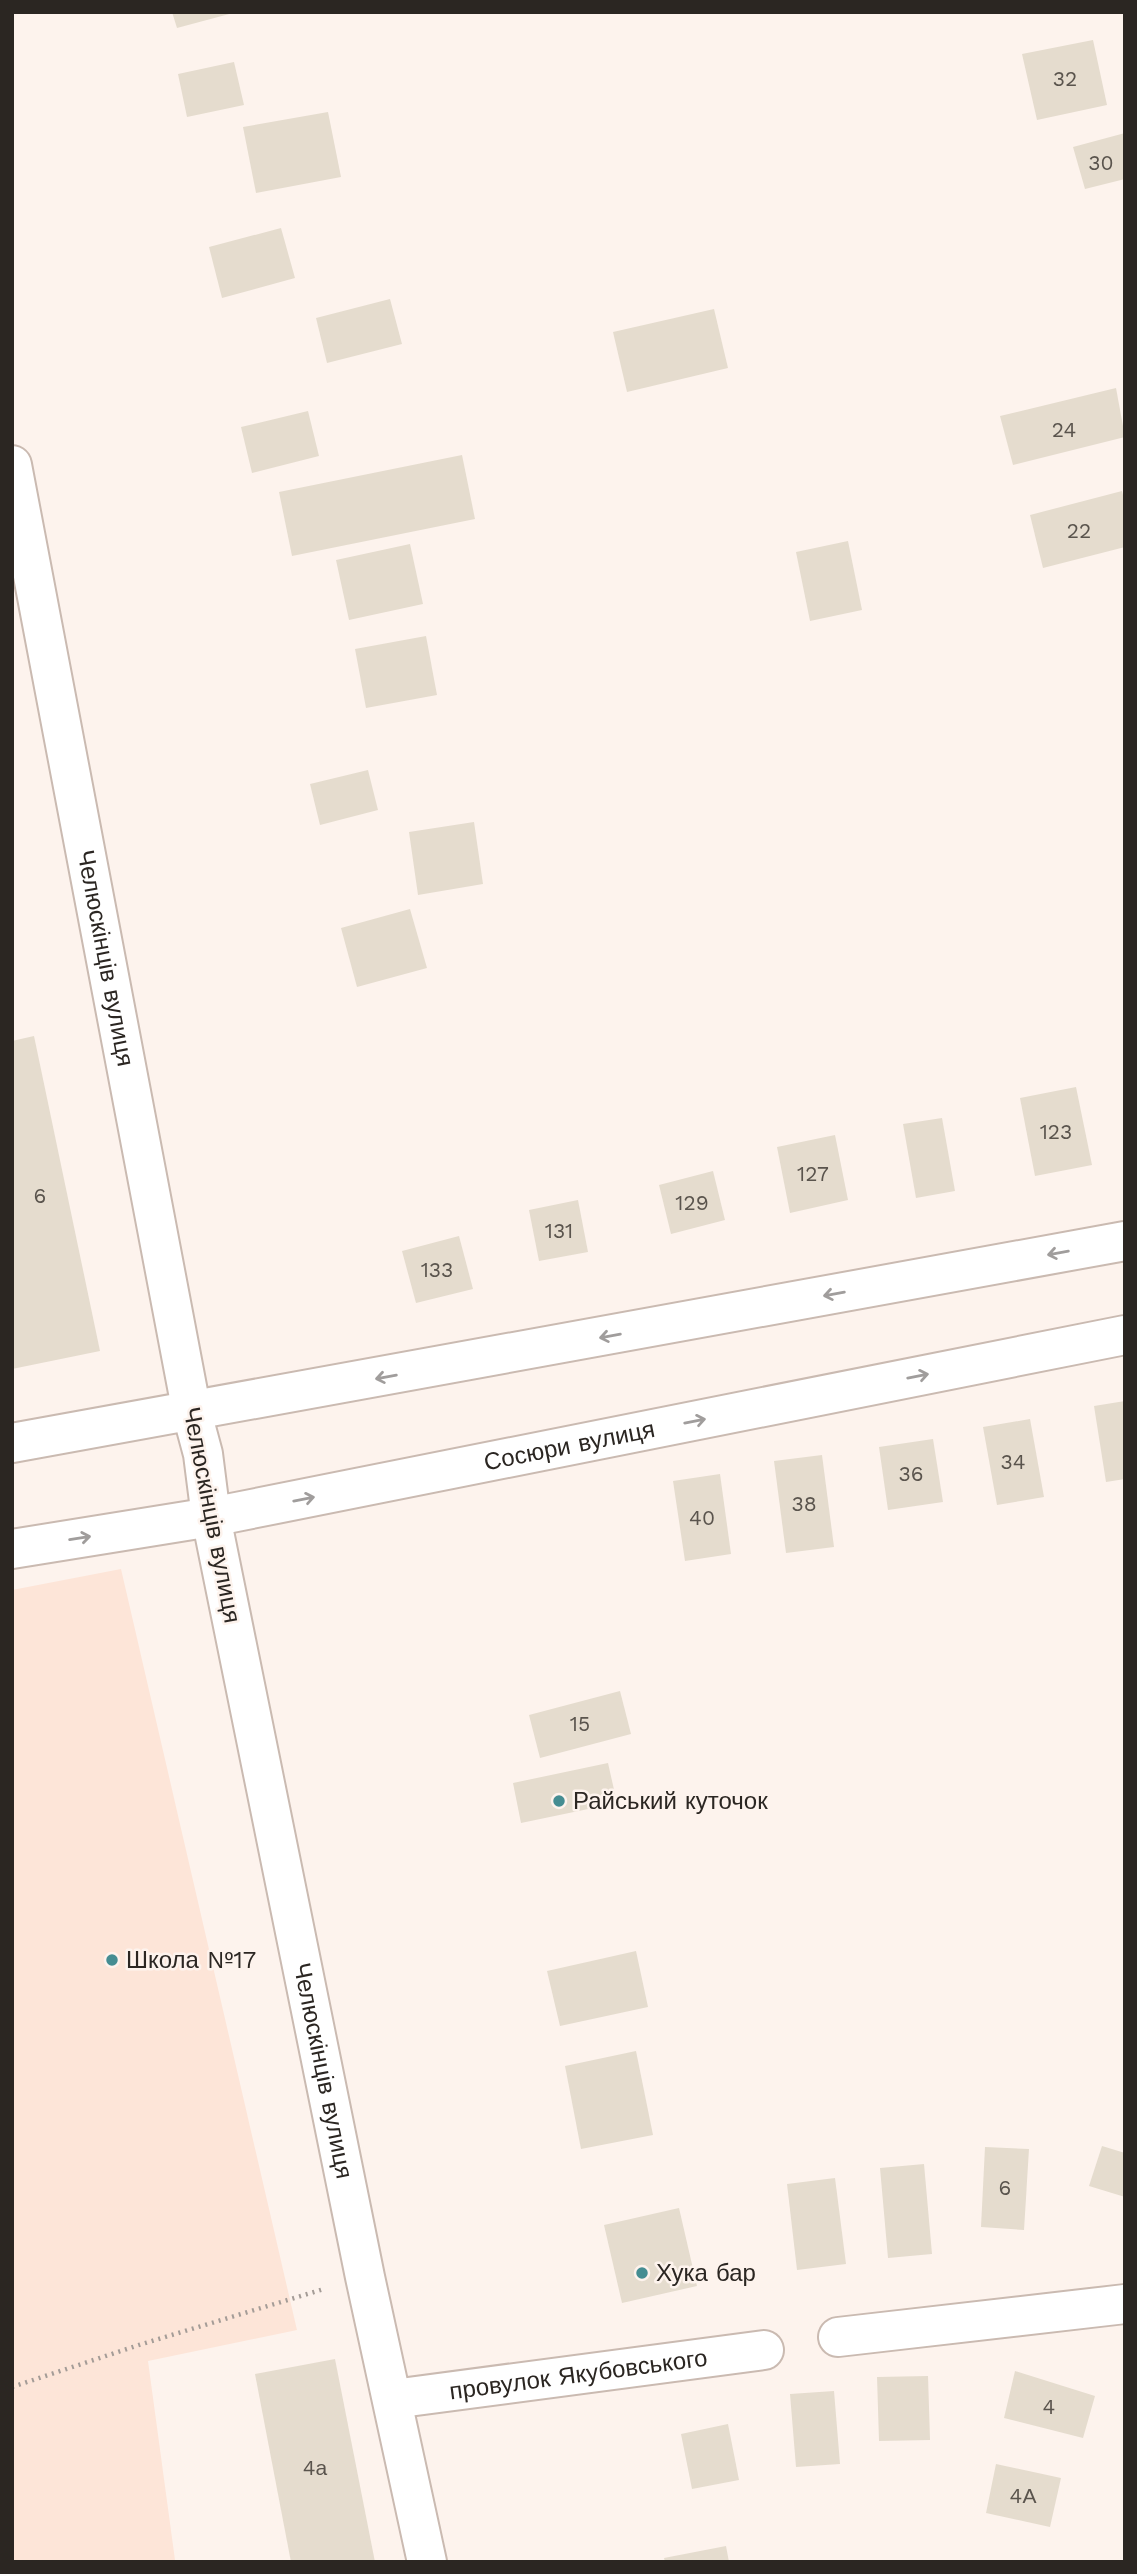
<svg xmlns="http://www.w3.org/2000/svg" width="1137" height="2574" font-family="'Work Sans',sans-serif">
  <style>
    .built { fill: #fde5d8 }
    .building { fill: #e5dcce }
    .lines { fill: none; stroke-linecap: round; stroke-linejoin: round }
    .street-casing { stroke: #cabab1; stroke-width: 42 }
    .secondary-casing { stroke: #cabab1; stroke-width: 42 }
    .path { stroke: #a49c97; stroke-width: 4.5; stroke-dasharray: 2 5; stroke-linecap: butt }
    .street { stroke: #fff; stroke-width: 38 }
    .secondary { stroke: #fff; stroke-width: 38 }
    .oneway { stroke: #a09d9c }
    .poi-dot { fill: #458d92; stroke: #fdf3ed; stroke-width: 2.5 }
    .labels { text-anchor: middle; stroke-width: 5; stroke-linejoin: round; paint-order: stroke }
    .number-label { font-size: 21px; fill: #5a544d }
    .street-label { font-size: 24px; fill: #2b2622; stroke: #fdf3ed }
    .poi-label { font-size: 24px; fill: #2b2622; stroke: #fdf3ed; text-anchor: start }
  </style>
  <rect width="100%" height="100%" fill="#fdf3ed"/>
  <!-- built -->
  <path class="built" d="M121 1569 297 2330 148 2361 175 2560 12 2562V1590Z"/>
  <!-- building -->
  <g class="building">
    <path d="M172 12H233V13L177 28Z"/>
    <path d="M1093 40 1107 105 1037 120 1022 54Z"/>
    <path d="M234 62 244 105 187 117 178 74Z"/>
    <path d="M328 112 341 177 256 193 243 127Z"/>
    <path d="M1125 133V179L1085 189 1073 147Z"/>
    <path d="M281 228 295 278 222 298 209 247Z"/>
    <path d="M390 299 402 344 327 363 316 318Z"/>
    <path d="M714 309 728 368 627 392 613 332Z"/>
    <path d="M1116 388 1125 437 1013 465 1000 416Z"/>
    <path d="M308 411 319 456 252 473 241 427Z"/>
    <path d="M462 455 475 519 292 556 279 492Z"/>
    <path d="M1122 491 1125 503V547L1043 568 1030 515Z"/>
    <path d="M848 541 862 610 810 621 796 552Z"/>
    <path d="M410 544 423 604 349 620 336 560Z"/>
    <path d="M426 636 437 695 366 708 355 649Z"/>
    <path d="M368 770 378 810 320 825 310 784Z"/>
    <path d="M474 822 483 884 418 895 409 832Z"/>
    <path d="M410 909 427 968 357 987 341 928Z"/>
    <path d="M34 1036 100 1351 12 1369V1041Z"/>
    <path d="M1076 1087 1092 1165 1035 1176 1020 1098Z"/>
    <path d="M942 1118 955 1191 916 1198 903 1124Z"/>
    <path d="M835 1135 848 1200 790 1213 777 1147Z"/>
    <path d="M713 1171 725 1220 671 1234 659 1185Z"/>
    <path d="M578 1200 588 1252 539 1261 529 1210Z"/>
    <path d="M459 1236 473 1289 416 1303 402 1251Z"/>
    <path d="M1125 1401V1479L1106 1482 1094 1406Z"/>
    <path d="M1030 1419 1044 1497 997 1505 983 1427Z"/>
    <path d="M933 1439 943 1502 888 1510 879 1447Z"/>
    <path d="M822 1455 834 1547 786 1553 774 1461Z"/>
    <path d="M720 1474 731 1554 685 1561 673 1481Z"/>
    <path d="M620 1691 631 1734 540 1758 529 1715Z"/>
    <path d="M608 1763 617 1803 521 1823 513 1783Z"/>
    <path d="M636 1951 648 2007 560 2026 547 1971Z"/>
    <path d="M636 2051 653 2135 581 2149 565 2066Z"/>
    <path d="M1102 2146 1125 2153V2197L1089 2186Z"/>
    <path d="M985 2147 1029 2149 1024 2230 981 2227Z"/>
    <path d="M924 2164 932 2254 888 2258 880 2168Z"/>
    <path d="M835 2178 846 2264 797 2270 787 2184Z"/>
    <path d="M679 2208 697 2286 622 2303 604 2225Z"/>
    <path d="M335 2359 375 2562H291L255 2374Z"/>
    <path d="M1015 2371 1095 2396 1083 2438 1004 2418Z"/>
    <path d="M928 2376 930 2440 879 2441 877 2377Z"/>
    <path d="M834 2391 840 2464 796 2467 790 2394Z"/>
    <path d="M728 2424 739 2480 692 2489 681 2434Z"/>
    <path d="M996 2464 1061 2478 1050 2527 986 2513Z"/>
    <path d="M726 2546 729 2562H665L664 2558Z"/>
  </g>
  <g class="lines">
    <defs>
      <g id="street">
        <path id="s1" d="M211 1517 365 2277 427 2562"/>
        <path d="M838 2337 1125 2304"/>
        <path id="s2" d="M393 2399 764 2350"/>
      </g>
      <g id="secondary">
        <path id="s3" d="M12 465 192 1413 203 1454 211 1517"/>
        <path d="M12 1443 1125 1241"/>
        <path id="s4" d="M12 1549 211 1517 1125 1335"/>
      </g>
    </defs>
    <!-- street casing -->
    <use href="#street" class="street-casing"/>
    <!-- secondary casing -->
    <use href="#secondary" class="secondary-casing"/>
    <!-- path -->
    <path class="path" d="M12 2387 142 2344 324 2289"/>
    <!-- street -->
    <use href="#street" class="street"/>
    <!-- secondary -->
    <use href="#secondary" class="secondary"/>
  </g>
  <!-- one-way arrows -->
  <defs><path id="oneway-shaft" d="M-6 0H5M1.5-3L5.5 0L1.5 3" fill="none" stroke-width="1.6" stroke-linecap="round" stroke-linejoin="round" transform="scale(1.75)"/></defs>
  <g class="oneway">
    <use href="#oneway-shaft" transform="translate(1058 1253) rotate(170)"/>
    <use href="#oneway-shaft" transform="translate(834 1294) rotate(170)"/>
    <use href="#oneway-shaft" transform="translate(610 1336) rotate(170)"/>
    <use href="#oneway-shaft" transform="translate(918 1376) rotate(-11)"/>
    <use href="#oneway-shaft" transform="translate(386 1377) rotate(170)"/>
    <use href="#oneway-shaft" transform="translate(695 1421) rotate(-11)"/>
    <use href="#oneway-shaft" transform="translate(304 1499) rotate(-11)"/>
    <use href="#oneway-shaft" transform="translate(80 1538) rotate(-9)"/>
  </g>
  <!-- markers -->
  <g class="poi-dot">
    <circle cx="559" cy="1801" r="7"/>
    <circle cx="112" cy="1960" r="7"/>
    <circle cx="642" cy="2273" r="7"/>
  </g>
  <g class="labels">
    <!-- number labels -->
    <g class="number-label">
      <text x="1065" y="86">32</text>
      <text x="1101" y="170">30</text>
      <text x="1064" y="437">24</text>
      <text x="1079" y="538">22</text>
      <text x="1056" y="1139">123</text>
      <text x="813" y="1181">127</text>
      <text x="40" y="1203">6</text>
      <text x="692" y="1210">129</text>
      <text x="559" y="1238">131</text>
      <text x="437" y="1277">133</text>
      <text x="1013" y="1469">34</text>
      <text x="911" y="1481">36</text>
      <text x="804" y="1511">38</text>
      <text x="702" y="1525">40</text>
      <text x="580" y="1731">15</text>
      <text x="1005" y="2195">6</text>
      <text x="1049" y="2414">4</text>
      <text x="315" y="2475">4а</text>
      <text x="1023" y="2503">4А</text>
    </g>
    <!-- street labels -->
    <g class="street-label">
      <text dy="8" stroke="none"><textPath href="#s3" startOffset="502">Челюскінців вулиця</textPath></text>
      <text dy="8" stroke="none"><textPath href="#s4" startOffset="567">Сосюри вулиця</textPath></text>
      <text transform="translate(212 1515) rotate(79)" y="8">Челюскінців вулиця</text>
      <text dy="8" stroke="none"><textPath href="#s1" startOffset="565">Челюскінців вулиця</textPath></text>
      <text dy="8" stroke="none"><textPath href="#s2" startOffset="187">провулок Якубовського</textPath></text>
    </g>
    <!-- poi labels -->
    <g class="poi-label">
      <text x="573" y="1809">Райський куточок</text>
      <text x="126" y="1968">Школа №17</text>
      <text x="656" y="2281">Хука бар</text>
    </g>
  </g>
  <!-- border -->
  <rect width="1137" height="2574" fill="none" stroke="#2b2622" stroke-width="28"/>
</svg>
